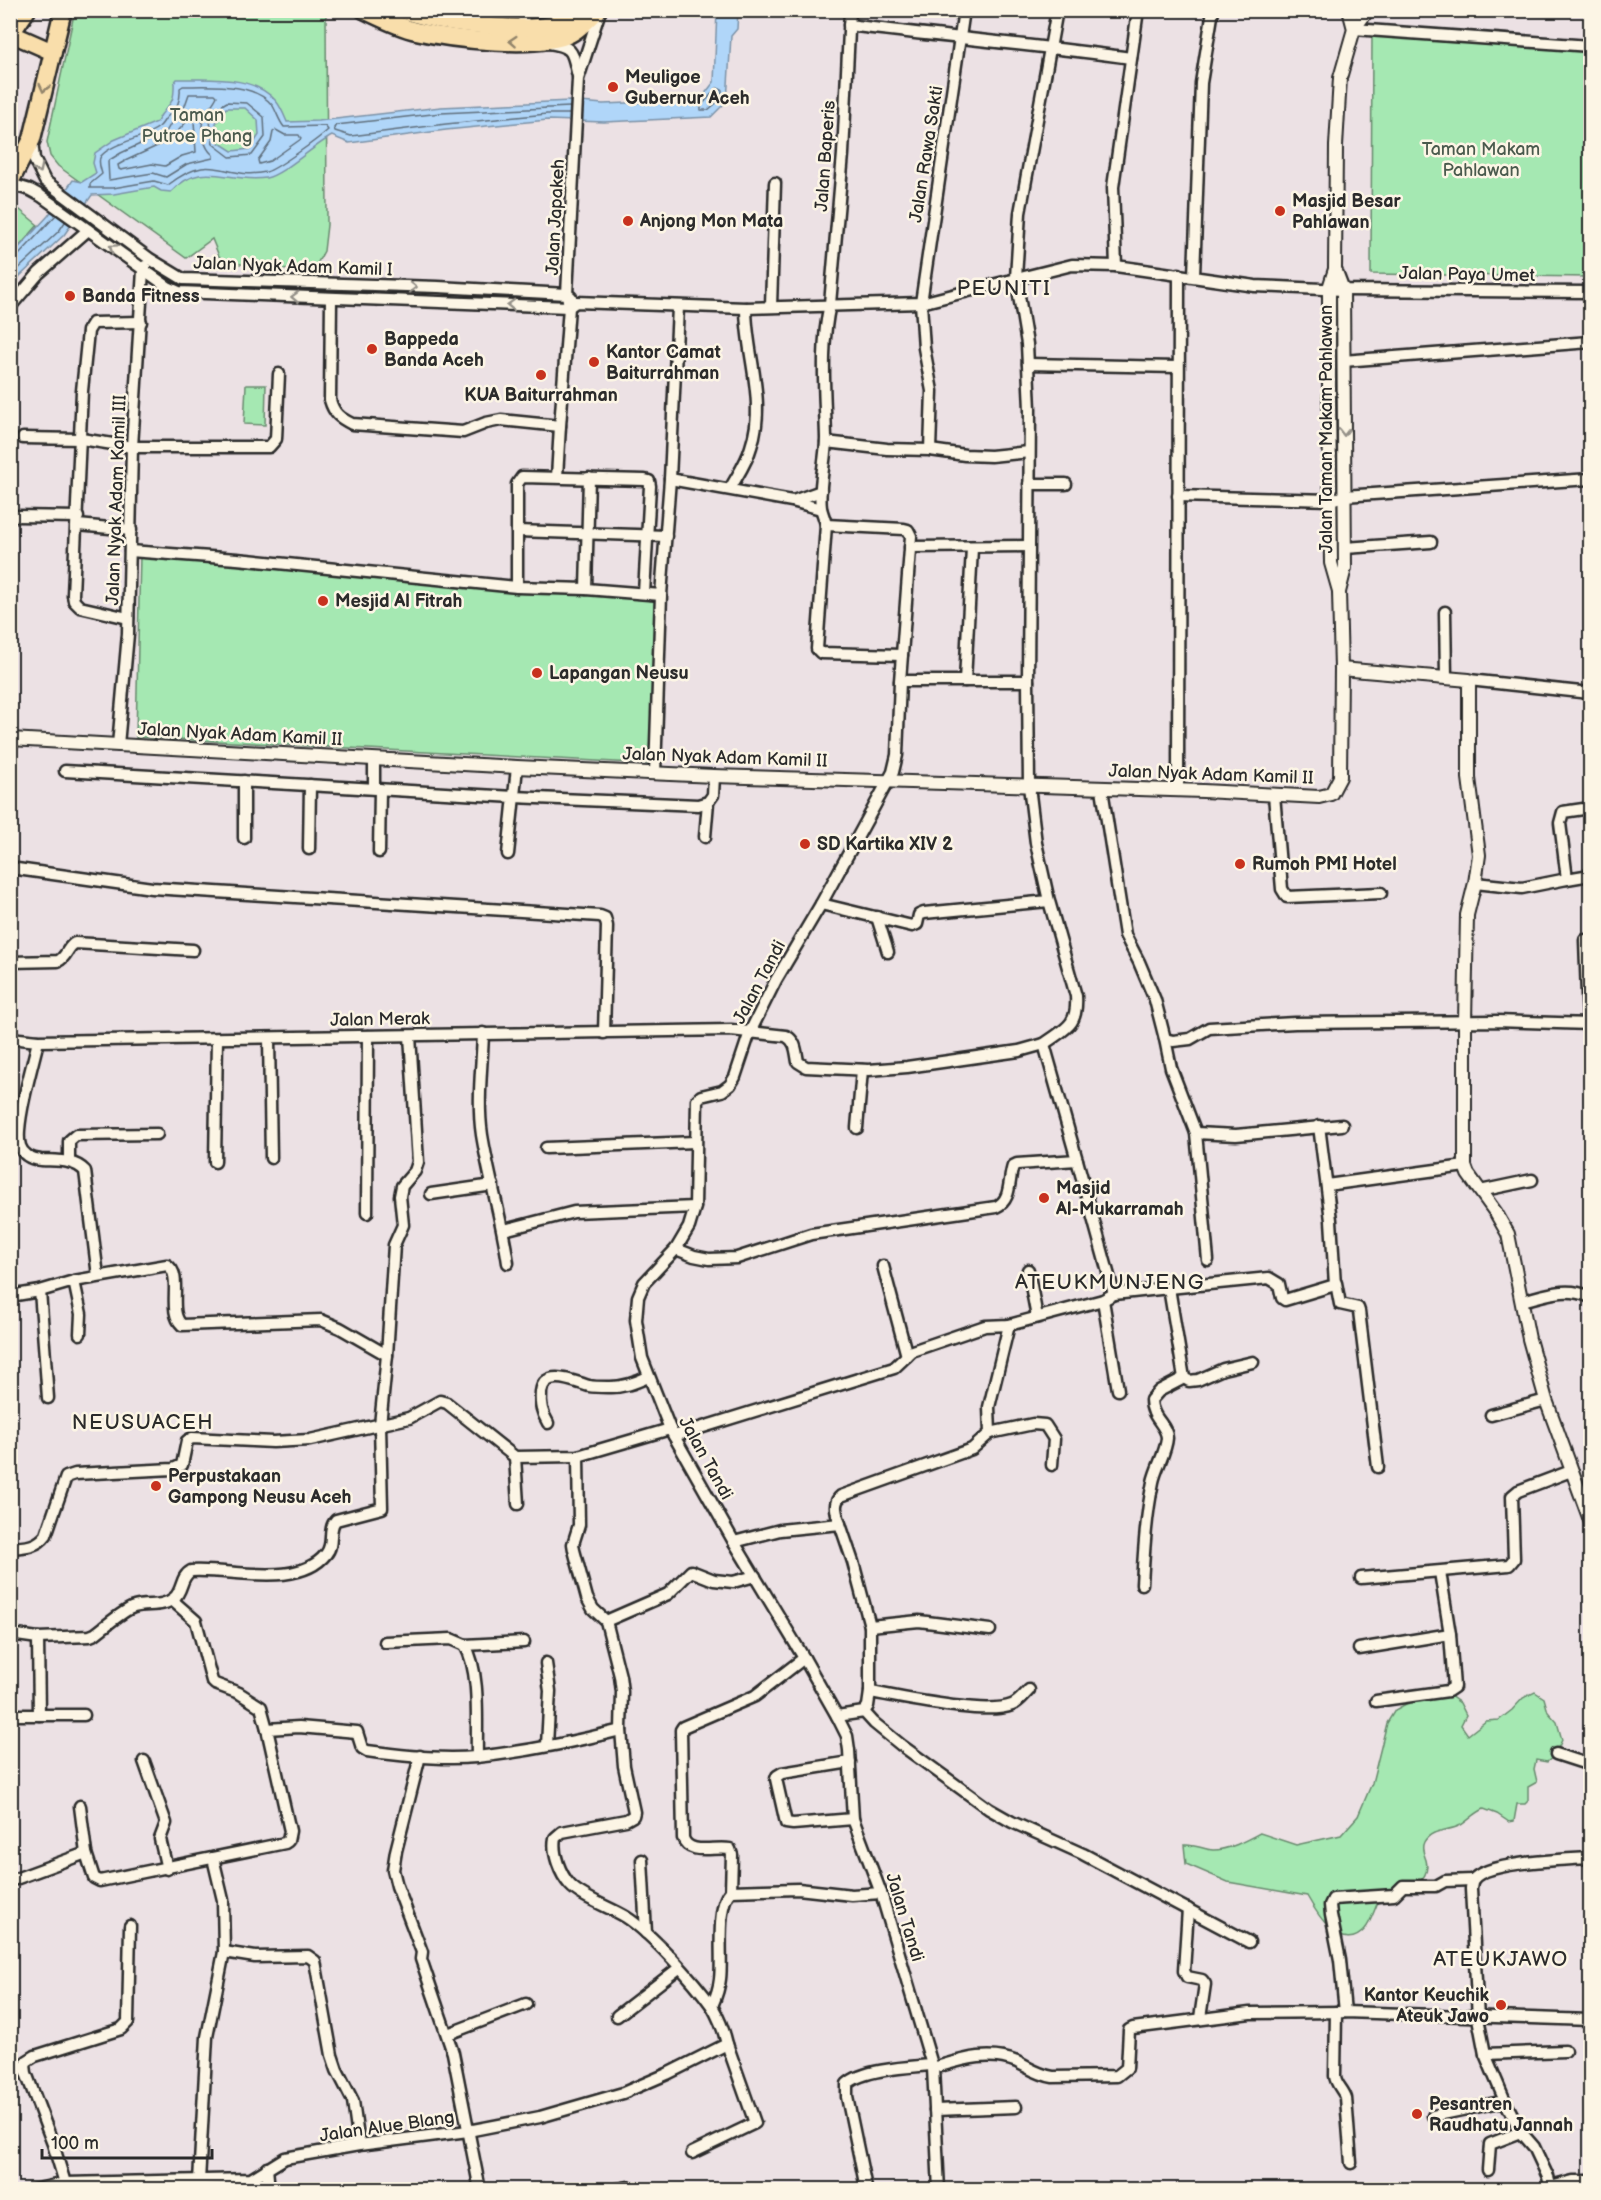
<svg xmlns="http://www.w3.org/2000/svg" width="1601" height="2200" font-family="'Balsamiq Sans',sans-serif">
  <style>
    .green { fill: #a5e8b2; stroke: #688a6e; stroke-width: 1.5 }
    .water { fill: #b0d6f9; stroke: #7b92a7; stroke-width: 1.5; fill-rule: evenodd }
    .lines { fill: none; stroke-linecap: round; stroke-linejoin: round }
    .shore { stroke: #606f7d; stroke-width: 1.5 }
    .minor-casing { stroke: #2b2b2b; stroke-width: 15 }
    .tertiary-casing { stroke: #2b2b2b; stroke-width: 16 }
    .trunk-casing { stroke: #2b2b2b; stroke-width: 21 }
    .minor { stroke: #fcf5e5; stroke-width: 10 }
    .tertiary { stroke: #fcf5e5; stroke-width: 12 }
    .trunk { stroke: #f9deab; stroke-width: 16 }
    .oneway { stroke: #92846b }
    .oneway2 { stroke: #949088 }
    .poi-dot { fill: #c8321e; stroke: #fcf5e5; stroke-width: 2 }
    .labels { text-anchor: middle; stroke-width: 5; stroke-linejoin: round; paint-order: stroke }
    .poi-label { font-size: 18px; font-weight: bold; fill: #2b2b2b; stroke: #fcf5e5; text-anchor: start }
    .park-label { font-size: 18px; fill: #4a5a4d; stroke: #fcf5e5 }
    .street-label { font-size: 18px; fill: #2b2b2b; stroke: #fcf5e5 }
    .quarter-label { font-size: 21px; letter-spacing: 1.5px; fill: #2b2b2b; stroke: #fcf5e5 }
  </style>
  <rect width="100%" height="100%" fill="#ece1e4"/>
  <filter id="ink" filterUnits="userSpaceOnUse"><feTurbulence type="fractalNoise" baseFrequency=".0167" numOctaves="2"/><feDisplacementMap in="SourceGraphic" scale="12" xChannelSelector="R" yChannelSelector="G"/><feConvolveMatrix kernelMatrix="1 2 1 2 8 2 1 2 1" color-interpolation-filters="sRGB"/></filter>
  <g filter="url(#ink)">
    <!-- green -->
    <g class="green">
      <path d="M77 11H326L327 225 324 251 312 273 225 262 219 256 212 239 186 258 58 166 50 156 47 142 74 14Z"/>
      <path d="M1372 34 1590 46V277L1371 274Z"/>
      <path d="M14 205 38 225 11 256V207Z"/>
      <path d="M246 385H266L265 425 244 424Z"/>
      <path d="M140 555 664 595 654 764 136 737Z"/>
      <path d="M1535 1692 1544 1698 1548 1712 1557 1722 1562 1740 1555 1755 1547 1762 1536 1760 1534 1769 1537 1782 1528 1787V1801L1525 1804H1517L1514 1821 1509 1822 1497 1814 1484 1809C1475 1813 1469 1820 1461 1825 1448 1832 1432 1828 1424 1842 1421 1848 1424 1854 1426 1860 1433 1886 1399 1890 1381 1896 1375 1906 1372 1921 1365 1929 1342 1956 1317 1914 1307 1896L1228 1882 1186 1864 1184 1845C1194 1844 1203 1849 1213 1850 1229 1850 1247 1840 1260 1833L1296 1845 1341 1835 1358 1816 1372 1783 1387 1723 1395 1710 1415 1699 1433 1694 1450 1696 1460 1703 1466 1715 1461 1725 1468 1735 1486 1721 1499 1720 1512 1710 1523 1698Z"/>
    </g>
    <!-- water -->
    <path class="water" d="M717 11H738L737 29 731 36 727 101 711 117 604 122 548 120 446 130 349 143 332 136C314 145 283 175 266 178 228 184 203 158 171 192L161 191 154 187 114 194 92 195 64 235 20 276 11 292V256L48 216 73 180 82 182 96 173 93 163 95 153 114 140 157 122C165 103 175 110 174 83L177 79C209 80 253 74 276 101 281 107 284 115 287 122L318 121 441 107 570 101 603 104 700 100 714 82ZM226 108H245L258 120 259 135 250 149 232 151 218 142 216 123Z"/>
    <g class="lines">
      <!-- shore -->
      <g class="shore">
        <path d="M183 86C209 86 255 82 273 106 277 113 279 121 284 127L325 126 328 130C318 139 277 169 266 172 223 181 214 149 168 185L154 181 113 188H90V184L102 174C101 169 97 161 101 156 113 142 144 139 159 127 163 124 164 119 168 116 177 108 181 101 180 88Z"/>
        <path d="M717 88 722 90 721 99 708 110H701V106Z"/>
        <path d="M189 94H215L217 96C214 103 207 110 204 117 199 128 204 148 213 155V158L187 164 166 177 153 173 109 180 108 161 121 153 166 132 171 123 182 114Z"/>
        <path d="M227 102 247 103 264 117 265 137 252 155 230 157 213 144 210 121 222 105Z"/>
        <path d="M569 114H547L446 124 351 136 335 131 334 128 336 125 441 113 570 107"/>
        <path d="M189 119 194 121 196 152 182 156 165 166 152 164 121 170 119 169 118 165 125 161 170 140Z"/>
        <path d="M276 130 285 135H299L301 139 270 161 259 164 258 160 271 142 273 132Z"/>
        <path d="M10 259 17 257 56 215"/>
        <path d="M10 280 15 272 59 231 65 222"/>
      </g>
      <defs>
        <g id="minor">
          <path d="M850 10 843 154 830 304C820 347 825 394 826 438 826 461 818 485 821 508 822 513 825 519 826 525L817 649 821 653 902 655"/>
          <path d="M849 25C943 37 1037 45 1131 58"/>
          <path d="M523 27 524 10"/>
          <path d="M1354 29 1590 46"/>
          <path d="M549 43C575 47 572 53 578 76"/>
          <path d="M32 140 34 159 45 181 150 259 183 279 438 287 567 294 571 297"/>
          <path d="M10 184 30 190 41 196 168 287 179 292 569 307 576 302 746 308 921 303 1072 265 1116 266 1255 286 1343 290 1590 292"/>
          <path d="M1116 266 1113 187 1138 10"/>
          <path d="M1194 276 1201 83 1213 10"/>
          <path d="M331 298 330 400C334 414 340 418 352 424L463 432 486 423 501 420 560 426 569 307 567 294 578 79 600 11"/>
          <path d="M771 306 775 183"/>
          <path d="M10 307 39 273 88 230"/>
          <path d="M1343 361 1590 342"/>
          <path d="M1028 364 1177 367"/>
          <path d="M23 438 81 439 132 447H269L276 439 279 374"/>
          <path d="M826 442 887 449 930 450 965 455 991 456 1029 452"/>
          <path d="M930 450 932 391 924 348 921 303 964 10"/>
          <path d="M557 477 560 426"/>
          <path d="M670 479 792 501 821 509"/>
          <path d="M1029 484H1066"/>
          <path d="M730 489C737 476 747 462 751 447 767 401 746 355 746 308"/>
          <path d="M1178 496 1331 500 1344 496 1590 479"/>
          <path d="M793 501 821 491"/>
          <path d="M17 516 78 517"/>
          <path d="M78 525 131 530"/>
          <path d="M826 525 904 529 908 530 911 536 900 681 897 755 893 772 821 904 776 980 750 1032 735 1077 730 1085 722 1091 701 1096 697 1100 695 1207 689 1227 676 1249 644 1283 638 1297 636 1320 642 1358 670 1429 734 1542 804 1658 837 1716 847 1736 849 1750 853 1819 881 1893 933 2068 939 2190"/>
          <path d="M517 531 666 536"/>
          <path d="M910 547 1028 546"/>
          <path d="M1345 548 1431 542"/>
          <path d="M130 551 237 559 517 587 586 589 661 595"/>
          <path d="M517 587V484L522 477 645 480 649 481 650 486 644 593"/>
          <path d="M586 589 589 478"/>
          <path d="M1445 612 1446 677"/>
          <path d="M128 618 80 607 74 601 73 595 82 391 88 331 93 323 141 322"/>
          <path d="M1469 680 1590 693"/>
          <path d="M900 681H1028"/>
          <path d="M965 681 972 548"/>
          <path d="M118 745 128 634 132 447 143 270 145 266"/>
          <path d="M65 771 514 797 698 805 708 802 713 795 714 776"/>
          <path d="M655 773 661 595 670 479 678 307"/>
          <path d="M374 788V760"/>
          <path d="M1102 789 1125 935 1139 962 1155 1000 1165 1039"/>
          <path d="M1178 790 1179 274"/>
          <path d="M1274 795 1282 889 1287 897 1381 893"/>
          <path d="M1590 808 1563 812 1560 823 1567 879 1590 875"/>
          <path d="M705 837 708 802"/>
          <path d="M244 838V781"/>
          <path d="M309 849 310 785"/>
          <path d="M379 852 380 789"/>
          <path d="M508 854 517 767"/>
          <path d="M10 868 152 888 600 916 605 918 607 926 604 1033"/>
          <path d="M1475 883 1522 888 1567 879"/>
          <path d="M821 904 912 926 917 924 919 915 924 913 1049 901"/>
          <path d="M877 917 888 952"/>
          <path d="M1585 940 1588 1024"/>
          <path d="M10 962 58 961C67 957 67 947 75 943L193 950"/>
          <path d="M483 1033C482 1067 477 1102 482 1135 489 1178 502 1220 508 1263"/>
          <path d="M10 1038 38 1041 731 1030 786 1036C796 1041 796 1051 798 1062L806 1067 869 1070 907 1067 1019 1051 1044 1044"/>
          <path d="M269 1039 271 1158"/>
          <path d="M38 1041C33 1064 14 1126 20 1146 23 1156 32 1159 41 1160 57 1161 74 1159 85 1171L98 1276"/>
          <path d="M857 1128 862 1070"/>
          <path d="M1196 1133 1236 1135 1342 1125"/>
          <path d="M546 1148 695 1142"/>
          <path d="M69 1162V1141L76 1135 157 1134"/>
          <path d="M215 1162 217 1039"/>
          <path d="M1327 1185 1465 1166"/>
          <path d="M1480 1191 1532 1180"/>
          <path d="M431 1194 493 1185"/>
          <path d="M367 1213 368 1036"/>
          <path d="M504 1230 574 1212 695 1207"/>
          <path d="M676 1249 694 1256 709 1259 737 1258 811 1234 996 1207C1012 1200 1008 1180 1013 1166L1017 1164 1077 1160 1044 1044C1066 1028 1078 1026 1076 996L1049 901 1036 843 1029 786 1028 681 1030 409 1027 344 1016 278 1020 213 1057 10"/>
          <path d="M1208 1260 1196 1133 1171 1068 1165 1039 1173 1041 1190 1039 1209 1028 1295 1023 1497 1021 1590 1024"/>
          <path d="M883 1266 907 1356"/>
          <path d="M1028 1270 1037 1317"/>
          <path d="M74 1281 81 1314 80 1334"/>
          <path d="M1336 1283 1340 1304 1358 1308 1359 1311 1378 1467"/>
          <path d="M1169 1288 1269 1278 1279 1284 1282 1298 1285 1300 1335 1285 1331 1220 1319 1126"/>
          <path d="M40 1291 48 1398"/>
          <path d="M1114 1294 1169 1288 1184 1378"/>
          <path d="M10 1296 40 1291 74 1281 167 1265C184 1275 166 1311 182 1325L321 1320 340 1328 387 1355"/>
          <path d="M1103 1300 1118 1390"/>
          <path d="M1522 1301C1546 1295 1567 1286 1590 1297"/>
          <path d="M1491 1415 1546 1400"/>
          <path d="M548 1423C542 1413 540 1405 541 1392 544 1367 575 1382 589 1386 594 1387 601 1387 607 1387 622 1388 635 1383 648 1377"/>
          <path d="M990 1433 1033 1424 1045 1425 1054 1439 1052 1465"/>
          <path d="M674 1436 894 1368 912 1351 985 1326 1009 1325 1103 1300 1114 1294 1077 1160"/>
          <path d="M515 1457 518 1504"/>
          <path d="M840 1524C837 1514 832 1503 841 1496L972 1449 990 1433 989 1407 1009 1325"/>
          <path d="M734 1542 780 1530 840 1524 853 1562 870 1626V1692L868 1706 864 1712"/>
          <path d="M10 1548C25 1547 37 1547 46 1535L66 1477 75 1474 173 1469 182 1465 187 1441 192 1438 273 1442 310 1440 409 1418 440 1401 447 1403 515 1457 578 1456 670 1429"/>
          <path d="M1361 1578 1509 1565 1514 1559 1512 1496 1518 1491 1571 1471"/>
          <path d="M1142 1584C1144 1550 1146 1516 1153 1482 1156 1467 1166 1453 1167 1438 1167 1425 1151 1418 1151 1400L1159 1391 1184 1378 1189 1381 1198 1380 1223 1369 1253 1362"/>
          <path d="M172 1600 196 1621 212 1681 215 1684 239 1693 261 1707 267 1729"/>
          <path d="M606 1621 668 1594 691 1571 714 1580 733 1582 755 1576"/>
          <path d="M870 1626 919 1621 990 1630"/>
          <path d="M10 1634 38 1638 90 1636 95 1634C105 1627 123 1610 134 1607 147 1603 163 1608 174 1598 183 1591 180 1577 191 1571 230 1568 298 1589 326 1554 335 1544 327 1529 336 1520L382 1508 380 1425 387 1355 394 1245 403 1225 400 1196 402 1186 415 1171 418 1162 410 1036"/>
          <path d="M38 1638 39 1715"/>
          <path d="M385 1642 451 1639 465 1645C481 1673 476 1724 477 1757"/>
          <path d="M465 1645 524 1642"/>
          <path d="M1359 1649 1450 1634"/>
          <path d="M546 1663 550 1691 547 1745"/>
          <path d="M870 1692C902 1697 985 1716 1012 1705 1019 1702 1024 1695 1029 1690"/>
          <path d="M1376 1701 1448 1691 1454 1687 1450 1634 1440 1572"/>
          <path d="M10 1715H84"/>
          <path d="M837 1716 864 1712 874 1723 901 1745 989 1809 1012 1822 1083 1854 1249 1942"/>
          <path d="M1556 1754 1590 1765"/>
          <path d="M420 1756 396 1851 393 1870 397 1886 422 1952 421 1959 453 2053 480 2190"/>
          <path d="M144 1761 166 1823 160 1839 167 1869"/>
          <path d="M850 1762 782 1773 777 1776 776 1779 786 1823 793 1824 853 1819"/>
          <path d="M80 1806 86 1853 94 1878 100 1881 285 1843 288 1841 290 1831 267 1729 299 1727 357 1732 362 1748 367 1751C402 1756 441 1760 476 1757 524 1752 574 1742 621 1730"/>
          <path d="M642 1860 646 1933"/>
          <path d="M10 1881 86 1853"/>
          <path d="M731 1891 732 1855 730 1849C715 1846 689 1856 683 1838L681 1730 683 1727 755 1696 804 1658"/>
          <path d="M1188 1909 1184 1971 1187 1977 1202 1980 1205 1984 1200 2018"/>
          <path d="M224 1952 255 1957 308 1956 315 1961 332 2055 337 2070 353 2101 359 2145"/>
          <path d="M712 2006C716 1997 719 1989 720 1979 723 1958 715 1905 731 1891L798 1889 852 1895 881 1893"/>
          <path d="M1336 2012 1335 2076C1336 2085 1343 2089 1346 2098L1351 2163"/>
          <path d="M1345 2012 1340 1960 1331 1915 1330 1905 1333 1899 1394 1895 1403 1886H1436L1445 1881 1472 1880"/>
          <path d="M617 2016 679 1968"/>
          <path d="M448 2034 526 2004"/>
          <path d="M1485 2054 1565 2051"/>
          <path d="M933 2068C961 2060 988 2050 1017 2062 1029 2068 1039 2075 1053 2077L1117 2076 1127 2068 1129 2030 1133 2028 1250 2013 1345 2012 1590 2020"/>
          <path d="M935 2110 1016 2107"/>
          <path d="M1433 2116 1505 2101"/>
          <path d="M692 2153 755 2123 727 2044"/>
          <path d="M267 2168 269 2190"/>
          <path d="M1488 2170 1490 2144 1521 2132"/>
          <path d="M199 2181 207 2037 224 1952 223 1900 213 1858"/>
          <path d="M65 2183 53 2144 26 2073 25 2065 27 2061 35 2056 121 2029 128 2022 130 1926"/>
          <path d="M1551 2187 1573 2181H1590"/>
          <path d="M866 2188 847 2097V2084C863 2069 910 2067 931 2065"/>
          <path d="M33 2190 65 2183 251 2179 285 2158 359 2145 468 2131 540 2117 623 2093 667 2074 727 2044C724 2031 719 2018 712 2006 694 1981 651 1933 626 1917 610 1907 582 1898 570 1885 560 1874 552 1853 555 1838L562 1832 626 1820 633 1816 634 1812 624 1766 621 1730 622 1692 620 1676 606 1621 593 1609 587 1598 574 1550 573 1544 579 1525 578 1456"/>
          <path d="M612 2190 628 2187"/>
          <path d="M1551 2190 1548 2177 1534 2147 1521 2132 1505 2101 1485 2054 1478 2018 1471 1889C1471 1887 1472 1881 1473 1880 1484 1862 1570 1859 1590 1858"/>
        </g>
        <g id="tertiary">
          <path d="M1349 10 1354 29"/>
          <path d="M1335 269 1329 288V398L1331 563 1339 591"/>
          <path d="M1341 669 1469 680V778L1479 855 1475 883 1467 915 1465 1022V1166L1468 1174 1496 1213 1508 1234 1529 1339 1546 1400 1590 1520"/>
          <path d="M10 739 517 767 714 776 1203 791 1319 797 1331 794 1340 777 1341 669 1339 592 1345 568 1343 290 1335 269 1336 146 1340 78 1354 29 1368 10"/>
        </g>
        <g id="trunk">
          <path d="M364 10C381 18 398 27 416 31 450 39 539 50 570 34 580 29 590 18 598 10"/>
          <path d="M403 10C434 22 518 32 550 25 561 23 570 18 578 10"/>
          <path d="M12 34 53 52"/>
          <path d="M10 35 27 10"/>
          <path d="M10 182 32 139 63 10"/>
        </g>
      </defs>
      <!-- minor casing -->
      <use href="#minor" class="minor-casing"/>
      <!-- tertiary casing -->
      <use href="#tertiary" class="tertiary-casing"/>
      <!-- trunk casing -->
      <use href="#trunk" class="trunk-casing"/>
      <!-- minor -->
      <use href="#minor" class="minor"/>
      <!-- tertiary -->
      <use href="#tertiary" class="tertiary"/>
      <!-- trunk -->
      <use href="#trunk" class="trunk"/>
    </g>
    <!-- one-way arrows -->
    <defs><path id="oneway-chevron" d="M-2-3.5L2.5 0L-2 3.5" fill="none" stroke-width="1.6" stroke-linecap="round" stroke-linejoin="round" transform="scale(1.5)"/></defs>
    <g class="oneway">
      <use href="#oneway-chevron" transform="translate(513 41) rotate(-176)"/>
      <use href="#oneway-chevron" transform="translate(44 88) rotate(103)"/>
    </g>
    <g class="oneway2">
      <use href="#oneway-chevron" transform="translate(39 169) rotate(64)"/>
      <use href="#oneway-chevron" transform="translate(113 248) rotate(-145)"/>
      <use href="#oneway-chevron" transform="translate(413 287) rotate(1)"/>
      <use href="#oneway-chevron" transform="translate(295 297) rotate(-178)"/>
      <use href="#oneway-chevron" transform="translate(511 305) rotate(-178)"/>
      <use href="#oneway-chevron" transform="translate(1344 432) rotate(89)"/>
    </g>
  </g>
  <!-- markers -->
  <g class="poi-dot">
    <circle cx="613" cy="87" r="6"/>
    <circle cx="1280" cy="211" r="6"/>
    <circle cx="628" cy="221" r="6"/>
    <circle cx="70" cy="296" r="6"/>
    <circle cx="372" cy="349" r="6"/>
    <circle cx="594" cy="362" r="6"/>
    <circle cx="541" cy="375" r="6"/>
    <circle cx="323" cy="601" r="6"/>
    <circle cx="537" cy="673" r="6"/>
    <circle cx="805" cy="844" r="6"/>
    <circle cx="1240" cy="864" r="6"/>
    <circle cx="1044" cy="1198" r="6"/>
    <circle cx="156" cy="1486" r="6"/>
    <circle cx="1501" cy="2005" r="6"/>
    <circle cx="1417" cy="2114" r="6"/>
  </g>
  <g class="labels">
    <!-- poi labels -->
    <g class="poi-label">
      <text x="625" y="83">Meuligoe<tspan x="625" dy="21">Gubernur Aceh</tspan></text>
      <text x="1292" y="207">Masjid Besar<tspan x="1292" dy="21">Pahlawan</tspan></text>
      <text x="640" y="227">Anjong Mon Mata</text>
      <text x="82" y="302">Banda Fitness</text>
      <text x="384" y="345">Bappeda<tspan x="384" dy="21">Banda Aceh</tspan></text>
      <text x="606" y="358">Kantor Camat<tspan x="606" dy="21">Baiturrahman</tspan></text>
      <text x="541" y="401" text-anchor="middle">KUA Baiturrahman</text>
      <text x="335" y="607">Mesjid Al Fitrah</text>
      <text x="549" y="679">Lapangan Neusu</text>
      <text x="817" y="850">SD Kartika XIV 2</text>
      <text x="1252" y="870">Rumoh PMI Hotel</text>
      <text x="1056" y="1194">Masjid<tspan x="1056" dy="21">Al-Mukarramah</tspan></text>
      <text x="168" y="1482">Perpustakaan<tspan x="168" dy="21">Gampong Neusu Aceh</tspan></text>
      <text x="1489" y="2001" text-anchor="end">Kantor Keuchik<tspan x="1489" dy="21">Ateuk Jawo</tspan></text>
      <text x="1429" y="2110">Pesantren<tspan x="1429" dy="21">Raudhatu Jannah</tspan></text>
    </g>
    <!-- park labels -->
    <g class="park-label">
      <text x="197" y="121">Taman<tspan x="197" dy="21">Putroe Phang</tspan></text>
      <text x="1481" y="155">Taman Makam<tspan x="1481" dy="21">Pahlawan</tspan></text>
    </g>
    <!-- street labels -->
    <g class="street-label">
      <text transform="translate(926 154) rotate(-81)" y="6">Jalan Rawa Sakti</text>
      <text transform="translate(825 156) rotate(-86)" y="6">Jalan Baperis</text>
      <text transform="translate(555 217) rotate(-87)" y="6">Jalan Japakeh</text>
      <text transform="translate(293 266) rotate(2)" y="6">Jalan Nyak Adam Kamil I</text>
      <text transform="translate(1467 274) rotate(1)" y="6">Jalan Paya Umet</text>
      <text transform="translate(1326 429) rotate(-90)" y="6">Jalan Taman Makam Pahlawan</text>
      <text transform="translate(116 500) rotate(-88)" y="6">Jalan Nyak Adam Kamil III</text>
      <text transform="translate(240 734) rotate(3)" y="6">Jalan Nyak Adam Kamil II</text>
      <text transform="translate(725 757) rotate(2)" y="6">Jalan Nyak Adam Kamil II</text>
      <text transform="translate(1211 774) rotate(2)" y="6">Jalan Nyak Adam Kamil II</text>
      <text transform="translate(759 982) rotate(-62)" y="6">Jalan Tandi</text>
      <text transform="translate(380 1019) rotate(-1)" y="6">Jalan Merak</text>
      <text transform="translate(706 1458) rotate(61)" y="6">Jalan Tandi</text>
      <text transform="translate(905 1917) rotate(73)" y="6">Jalan Tandi</text>
      <text transform="translate(387 2126) rotate(-8)" y="6">Jalan Alue Blang</text>
    </g>
    <!-- quarter labels -->
    <g class="quarter-label">
      <text x="1004" y="295">PEUNITI</text>
      <text x="1110" y="1289">ATEUKMUNJENG</text>
      <text x="143" y="1429">NEUSUACEH</text>
      <text x="1501" y="1966">ATEUKJAWO</text>
    </g>
  </g>
  <!-- margin -->
  <rect width="1601" height="2200" fill="none" stroke="#fcf5e5" stroke-width="36"/>
  <rect x="18" y="18" width="1565" height="2164" fill="none" stroke="#2b2b2b" stroke-width="2" filter="url(#ink)"/>
  <!-- scale -->
  <path d="M42 2149v9h170v-9" fill="none" stroke="#2b2b2b" stroke-width="3"/>
  <text x="51" y="2149" font-size="18" fill="#2b2b2b" stroke="#fcf5e5" stroke-width="4.5" paint-order="stroke">100 m</text>
</svg>
